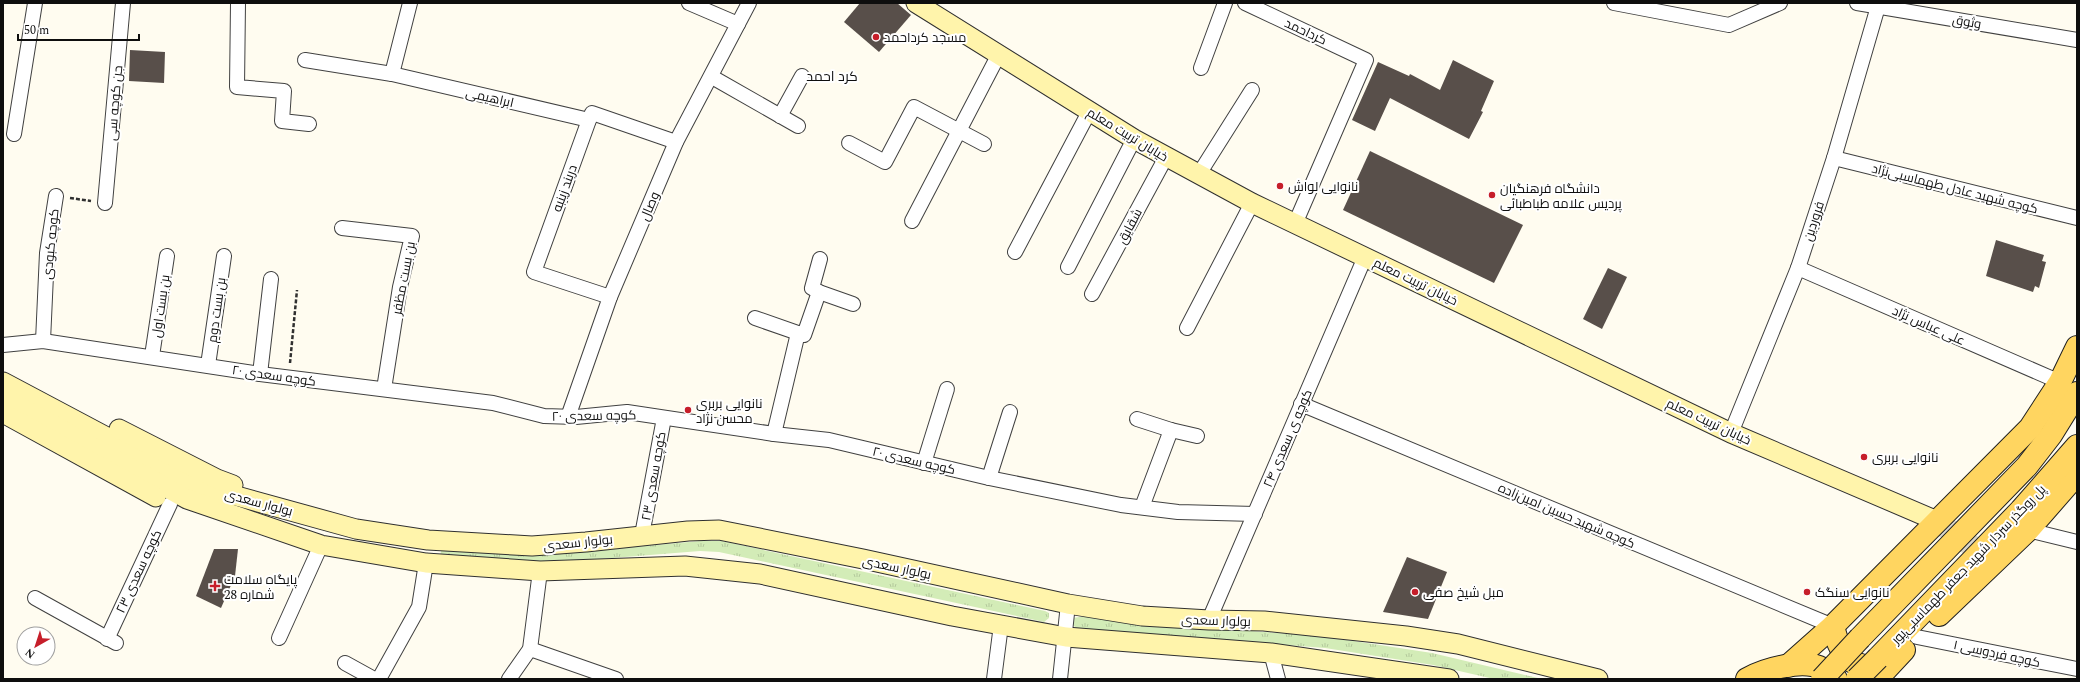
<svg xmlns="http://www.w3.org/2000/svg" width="2080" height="682" font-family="Spectral,Cairo,serif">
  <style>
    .grass { fill: url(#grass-tufts) }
    .building { fill: #584f4a }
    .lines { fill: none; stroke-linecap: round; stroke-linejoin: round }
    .primary-tunnel { stroke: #dbd8ce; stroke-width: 22; stroke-dasharray: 22 11; stroke-linecap: butt }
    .street-casing { stroke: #414141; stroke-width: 16 }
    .secondary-casing { stroke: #303030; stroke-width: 21 }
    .primary-casing { stroke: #1f1f1f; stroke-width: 24 }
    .path { stroke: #303030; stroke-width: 2.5; stroke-dasharray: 4 2; stroke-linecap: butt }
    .street { stroke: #fff; stroke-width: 14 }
    .secondary { stroke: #fff4ab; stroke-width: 19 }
    .primary { stroke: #ffd560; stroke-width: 22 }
    .primary-bridge-casing { stroke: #1f1f1f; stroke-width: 24; stroke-linecap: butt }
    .primary-bridge { stroke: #ffd560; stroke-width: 22 }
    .poi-dot { fill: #c61e2a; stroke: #fff; stroke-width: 1.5 }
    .labels { text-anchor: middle; stroke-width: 4; stroke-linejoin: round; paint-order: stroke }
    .street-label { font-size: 13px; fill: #0e0e0e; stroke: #fff }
    .poi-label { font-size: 13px; fill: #0e0e0e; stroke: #fff; text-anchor: start }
    .neighbourhood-label { font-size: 14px; fill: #0e0e0e; stroke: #fff }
  </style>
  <defs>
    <pattern id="grass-tufts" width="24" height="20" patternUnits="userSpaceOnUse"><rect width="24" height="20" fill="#d3ecb7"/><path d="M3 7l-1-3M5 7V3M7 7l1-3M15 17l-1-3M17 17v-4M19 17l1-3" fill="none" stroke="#b4c99c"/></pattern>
  </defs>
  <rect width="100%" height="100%" fill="#fffcf0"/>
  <!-- grass -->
  <g class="grass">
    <path d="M700 541H722L1045 611 1049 613V618L1044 622 1035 620 719 552 700 551 600 559 512 563 440 557 441 551 445 548 513 555 555 554Z"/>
    <path d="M1085 616 1221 629 1321 636 1432 653 1542 679H1494L1433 665 1325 648 1077 629 1073 625V618Z"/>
  </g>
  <!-- building -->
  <g class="building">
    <path d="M860 3H897L911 15 879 52 844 22Z"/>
    <path d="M130 50 165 52 164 83 129 81Z"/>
    <path d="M1453 60 1494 81 1481 111 1483 112 1469 139 1390 98 1375 131 1352 120 1378 62 1409 76 1410 74 1440 90Z"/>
    <path d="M1370 151 1523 225 1494 283 1343 210Z"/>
    <path d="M1996 240 2044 255 2042 261 2046 262 2039 288 2035 286 2033 292 1986 276Z"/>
    <path d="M1608 268 1627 277 1602 329 1583 319Z"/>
    <path d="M214 549H238L235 576 221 608 196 596Z"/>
    <path d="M1407 557 1447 572 1428 619 1383 612Z"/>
  </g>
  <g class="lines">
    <!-- primary-tunnel -->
    <path class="primary-tunnel" d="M1937 521 1994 562"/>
    <defs>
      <g id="street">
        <path d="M238 3 237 87 284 91 282 121 309 124"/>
        <path d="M410 3 392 74 589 120"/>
        <path d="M689 3 738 24"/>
        <path d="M1245 3 1366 60 1295 224"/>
        <path d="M1614 3 1729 25 1780 3"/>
        <path d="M1857 3 2077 40"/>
        <path d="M305 60 392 74"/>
        <path d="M1201 68 1225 3"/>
        <path d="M712 77 798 126"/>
        <path d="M780 116 802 76"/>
        <path d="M14 134 35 3"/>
        <path d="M849 143 885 162 914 107 984 144"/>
        <path d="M1834 158 2077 218"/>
        <path d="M1199 174 1252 90"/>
        <path d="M105 203 123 3"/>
        <path d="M912 221 998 56"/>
        <path d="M342 228 412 236 400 287 384 389"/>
        <path d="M1015 252 1089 112"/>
        <path d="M1068 267 1134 139"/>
        <path d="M1798 268 2060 382"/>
        <path d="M819 292 853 304"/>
        <path d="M1092 294 1166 157"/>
        <path d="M610 297 534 272 589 120 592 113 676 142"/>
        <path d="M755 318 798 333"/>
        <path d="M1187 328 1252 203"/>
        <path d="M43 341 47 253 56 196"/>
        <path d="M3 345 43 341 260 374 493 403 544 416 576 417 627 412 774 434 829 440 989 478 1121 505 1178 512 1255 514"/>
        <path d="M152 356 167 256"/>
        <path d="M208 365 224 256"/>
        <path d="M260 374 271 279"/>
        <path d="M1301 404 1833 626"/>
        <path d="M568 417 610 297 676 142 749 3"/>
        <path d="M1137 419 1171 430 1197 436"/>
        <path d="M1731 433 1798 268 1834 158 1879 3"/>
        <path d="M774 434 798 333 804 335 819 292 812 288 820 259"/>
        <path d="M924 463 947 389"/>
        <path d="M989 478 1010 412"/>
        <path d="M1142 507 1171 430"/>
        <path d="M2028 530 2077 542"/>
        <path d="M642 535 664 418"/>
        <path d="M35 598 116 643"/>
        <path d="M1209 620 1365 257"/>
        <path d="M1917 637 2077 669"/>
        <path d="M279 638 321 545"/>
        <path d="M107 639 170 504"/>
        <path d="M530 649 616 679"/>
        <path d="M1271 653 1278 679"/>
        <path d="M345 663 374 679"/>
        <path d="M379 679 419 607 426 563"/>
        <path d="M509 679 530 649 540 571"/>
        <path d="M994 679 1001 625"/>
        <path d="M1060 679 1068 604"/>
      </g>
      <g id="secondary">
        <path d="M916 3 1134 139 1252 203 1731 433 1937 521"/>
        <path d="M3 382 197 485 356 529 428 540 532 546 586 542 688 531 719 530 863 559 1068 604 1142 616 1209 620 1264 621 1406 636 1458 644 1598 679"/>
        <path d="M3 397 187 499 321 545 426 563 540 571 685 566 760 574 952 616 1066 637 1271 653 1449 679"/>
        <path d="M3 413 156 497"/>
        <path d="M119 429 217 479 233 485"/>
      </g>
      <g id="primary">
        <path d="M1939 615 2028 530 2077 474"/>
        <path d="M1833 626C1841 660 1852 668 1886 668"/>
        <path d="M1860 638 2027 466 2051 435 2077 393"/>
        <path d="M1878 658 2021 510 2077 446"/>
        <path d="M1788 666 1833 626 2030 428 2060 382 2077 347"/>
        <path d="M1747 679C1765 669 1804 658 1823 669 1828 671 1832 676 1836 679"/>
        <path d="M1877 679 1904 650"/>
      </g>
    </defs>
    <!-- street casing -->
    <use href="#street" class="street-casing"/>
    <!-- secondary casing -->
    <use href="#secondary" class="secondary-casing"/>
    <!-- primary casing -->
    <use href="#primary" class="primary-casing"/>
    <!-- path -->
    <g class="path">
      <path d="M70 198 91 201"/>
      <path d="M290 363 297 290"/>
    </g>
    <!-- street -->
    <use href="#street" class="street"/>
    <!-- secondary -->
    <use href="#secondary" class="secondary"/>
    <!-- primary -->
    <use href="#primary" class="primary"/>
    <defs>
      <g id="primary-bridge">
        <path d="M1822 679 1860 638"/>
        <path d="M1857 679 1878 658"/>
      </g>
    </defs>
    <!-- primary-bridge casing -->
    <use href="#primary-bridge" class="primary-bridge-casing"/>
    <!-- primary-bridge -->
    <use href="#primary-bridge" class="primary-bridge"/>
  </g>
  <!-- markers -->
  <g class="poi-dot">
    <circle cx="876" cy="37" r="4"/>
    <circle cx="1280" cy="186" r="4"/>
    <circle cx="1492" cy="195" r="4"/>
    <circle cx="688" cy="410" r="4"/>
    <circle cx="1864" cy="457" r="4"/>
    <path d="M213 580h4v4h4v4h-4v4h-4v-4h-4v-4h4z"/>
    <circle cx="1415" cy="592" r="4"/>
    <circle cx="1807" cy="592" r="4"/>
  </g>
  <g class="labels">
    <!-- street labels -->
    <g class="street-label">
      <text transform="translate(1967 21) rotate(10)" y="5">وثوق</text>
      <text transform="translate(1306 31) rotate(25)" y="5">کرداحمد</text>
      <text transform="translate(490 97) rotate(13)" y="5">ابراهیمی</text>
      <text transform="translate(114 103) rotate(-85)" y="5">جن کوچه سی</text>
      <text transform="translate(1128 134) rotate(31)" y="5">خیابان تربیت معلم</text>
      <text transform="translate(564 188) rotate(-70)" y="5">دربند زینبه</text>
      <text transform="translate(1955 188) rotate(14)" y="5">کوچه شهید عادل طهماسبی‌نژاد</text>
      <text transform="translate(649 206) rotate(-67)" y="5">وصال</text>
      <text transform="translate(1813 221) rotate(-72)" y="5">فروردین</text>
      <text transform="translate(1129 226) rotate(-62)" y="5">شقایق</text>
      <text transform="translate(50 244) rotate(-84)" y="5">کوچه کبودی</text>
      <text transform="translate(403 278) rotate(-79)" y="5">بن بست مظفر</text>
      <text transform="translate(1416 281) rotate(26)" y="5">خیابان تربیت معلم</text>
      <text transform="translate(160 306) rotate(-82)" y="5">بن بست اول</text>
      <text transform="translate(216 310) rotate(-82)" y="5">بن بست دوم</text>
      <text transform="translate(1929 325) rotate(24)" y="5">علی عباس نژاد</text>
      <text transform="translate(274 375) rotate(8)" y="5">کوچه سعدی ۲۰</text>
      <text transform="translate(594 415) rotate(-1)" y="5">کوچه سعدی ۲۰</text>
      <text transform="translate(1709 421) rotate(25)" y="5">خیابان تربیت معلم</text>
      <text transform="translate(1287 438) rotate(-67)" y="5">کوچه ی سعدی ۲۴</text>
      <text transform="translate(914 460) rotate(13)" y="5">کوچه سعدی ۲۰</text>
      <text transform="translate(653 476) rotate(-80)" y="5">کوچه سعدی ۲۳</text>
      <text transform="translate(259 502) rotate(15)" y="5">بولوار سعدی</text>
      <text transform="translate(1567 515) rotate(23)" y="5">کوچه شهید حسین امین‌زاده</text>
      <text transform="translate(578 542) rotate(-6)" y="5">بولوار سعدی</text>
      <text transform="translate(1968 564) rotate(-46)" y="5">پل روگذر سردار شهید جعفر طهماسبی‌پور</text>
      <text transform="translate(897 567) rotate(12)" y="5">بولوار سعدی</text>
      <text transform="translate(138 571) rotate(-65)" y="5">کوچه سعدی ۲۳</text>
      <text transform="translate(1216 620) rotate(2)" y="5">بولوار سعدی</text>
      <text transform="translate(1997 653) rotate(12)" y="5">کوچه فردوسی ۱</text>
    </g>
    <!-- poi labels -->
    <g class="poi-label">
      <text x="884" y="42">مسجد کرداحمد</text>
      <text x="1288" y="191">نانوایی لواش</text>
      <text x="1500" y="193">دانشگاه فرهنگیان<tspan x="1500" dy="15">پردیس علامه طباطبائی</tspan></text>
      <text x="696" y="408">نانوایی بربری<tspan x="696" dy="15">محسن نژاد</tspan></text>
      <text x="1872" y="462">نانوایی بربری</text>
      <text x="224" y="584">پایگاه سلامت<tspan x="224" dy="15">شماره 28</tspan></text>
      <text x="1423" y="597">مبل شیخ صفی</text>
      <text x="1815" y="597">نانوایی سنگک</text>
    </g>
    <!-- neighbourhood labels -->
    <g class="neighbourhood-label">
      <text x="832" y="81">کرد احمد</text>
    </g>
  </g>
  <!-- border -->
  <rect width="2080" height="682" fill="none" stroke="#0e0e0e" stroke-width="8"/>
  <!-- north arrow -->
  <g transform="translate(36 646) rotate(219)"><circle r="19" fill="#ffffff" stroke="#9f9f9f"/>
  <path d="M0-3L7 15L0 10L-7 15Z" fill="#c61e2a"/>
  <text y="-6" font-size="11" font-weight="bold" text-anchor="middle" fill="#0e0e0e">N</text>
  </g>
  <!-- scale -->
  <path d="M18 34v6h121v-6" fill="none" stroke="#0e0e0e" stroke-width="2"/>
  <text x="24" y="34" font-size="12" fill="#0e0e0e" stroke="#ffffff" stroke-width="3" paint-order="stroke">50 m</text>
</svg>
